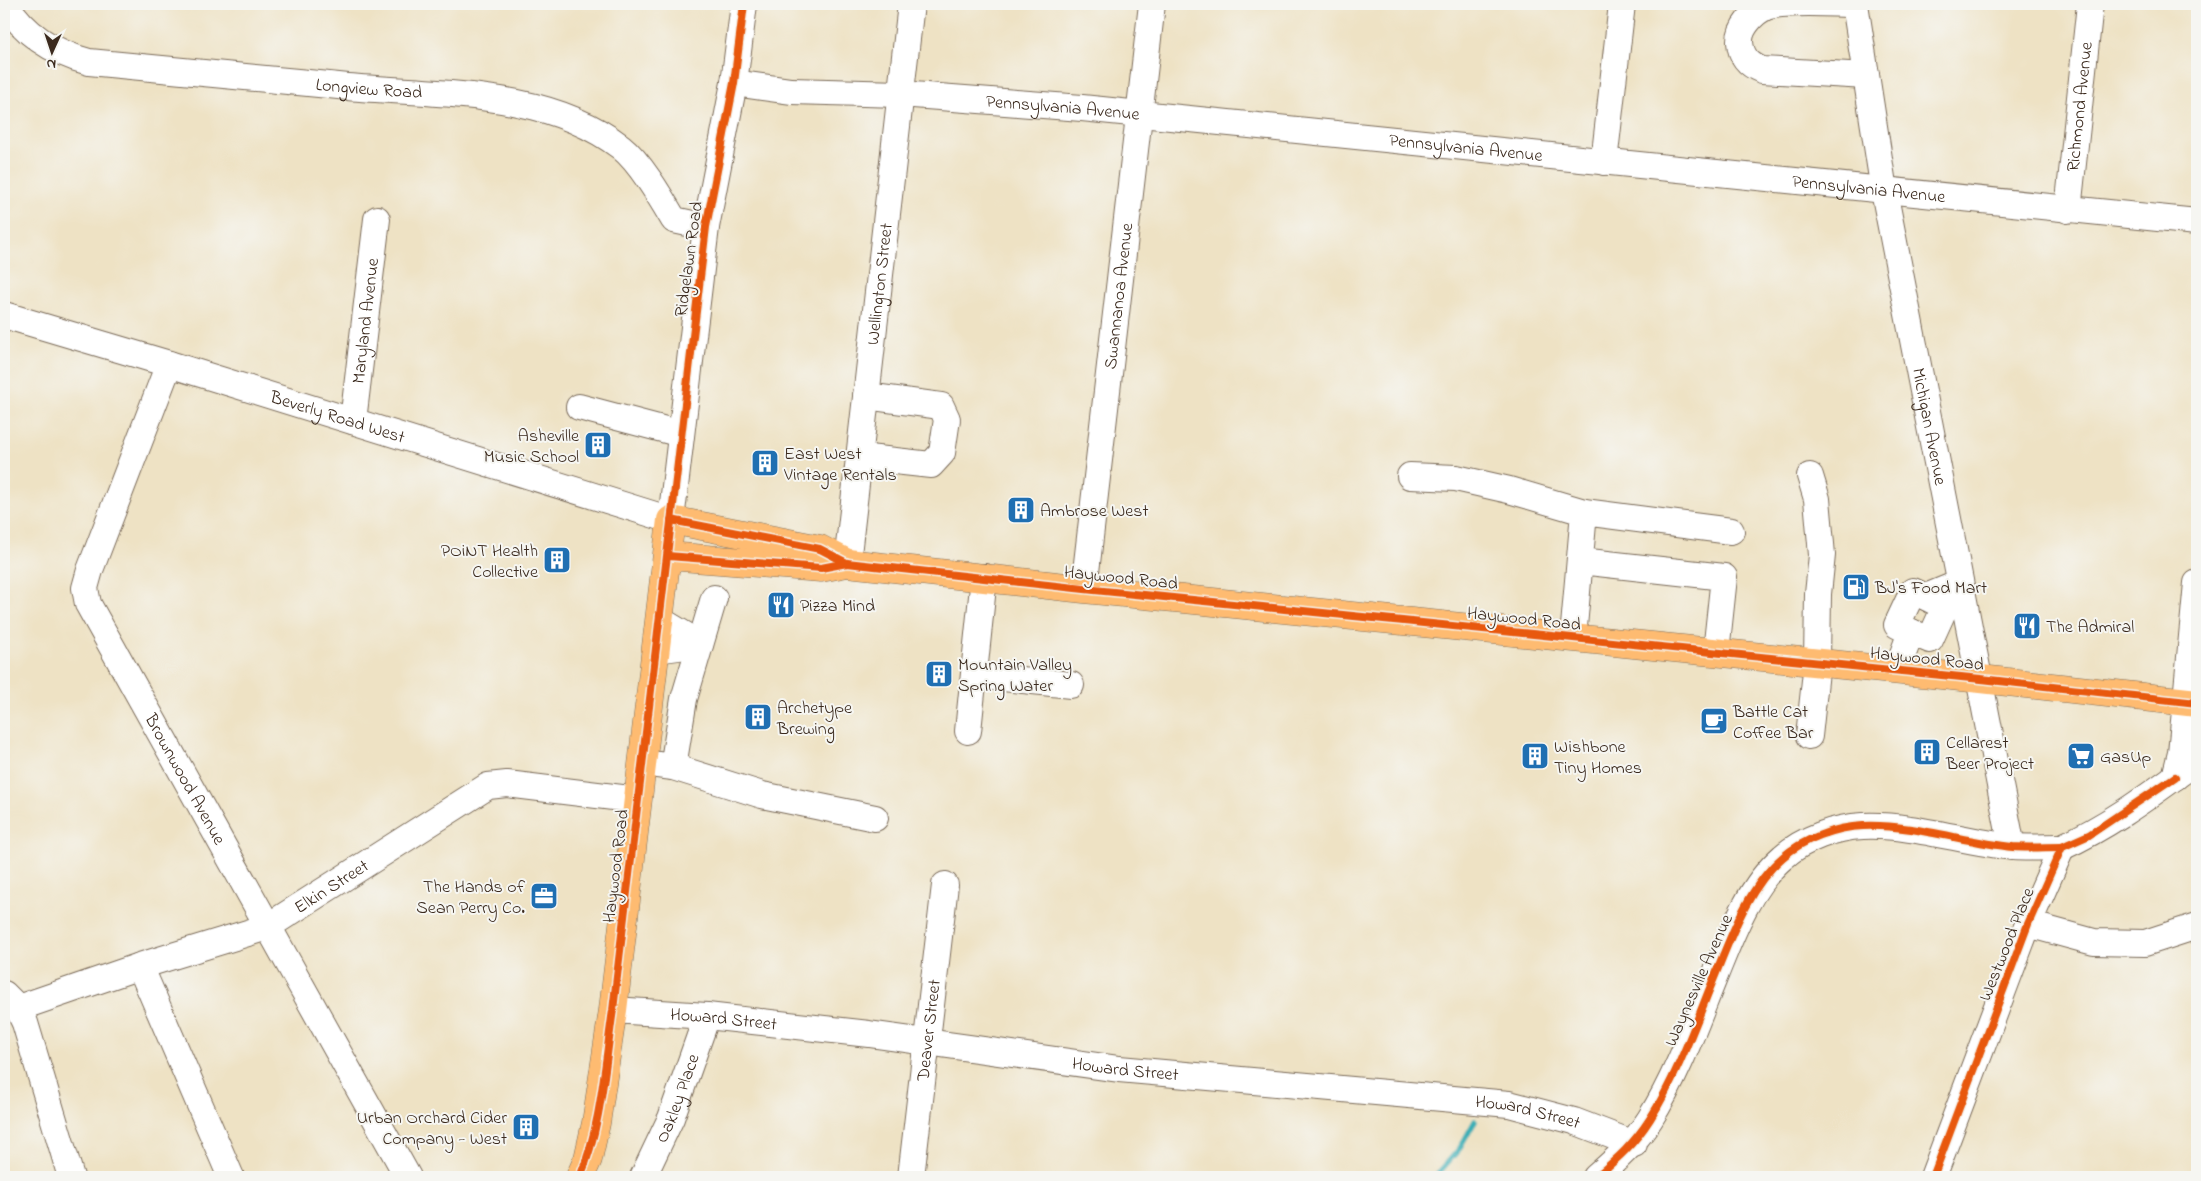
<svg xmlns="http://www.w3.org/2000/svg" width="2201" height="1181" font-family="'Indie Flower',sans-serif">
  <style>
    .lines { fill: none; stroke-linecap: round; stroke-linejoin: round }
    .stream { stroke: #3eafb6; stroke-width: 5.5 }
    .minor-casing { stroke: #7a6a58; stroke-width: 28 }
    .major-casing { stroke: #7a6a58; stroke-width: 29 }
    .minor { stroke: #fff; stroke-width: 26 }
    .major { stroke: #febb71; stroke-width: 28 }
    .cycleway-casing { stroke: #f6f6f2; stroke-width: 11 }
    .cycleway { stroke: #e8590c; stroke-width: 8 }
    .labels { text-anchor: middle; stroke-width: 4; stroke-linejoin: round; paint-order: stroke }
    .street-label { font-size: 18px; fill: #3b2a1e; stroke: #f6f6f2 }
    .poi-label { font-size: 18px; fill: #3b2a1e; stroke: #f6f6f2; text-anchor: start }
  </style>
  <rect width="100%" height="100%" fill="#f6f6f2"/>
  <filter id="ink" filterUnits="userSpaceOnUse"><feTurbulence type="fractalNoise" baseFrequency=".02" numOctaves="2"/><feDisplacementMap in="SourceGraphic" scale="10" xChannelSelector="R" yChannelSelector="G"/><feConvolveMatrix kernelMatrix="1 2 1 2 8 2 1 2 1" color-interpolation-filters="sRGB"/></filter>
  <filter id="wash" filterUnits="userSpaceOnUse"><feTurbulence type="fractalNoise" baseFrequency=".0096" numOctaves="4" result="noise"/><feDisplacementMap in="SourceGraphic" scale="20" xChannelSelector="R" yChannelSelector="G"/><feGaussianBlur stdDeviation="1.12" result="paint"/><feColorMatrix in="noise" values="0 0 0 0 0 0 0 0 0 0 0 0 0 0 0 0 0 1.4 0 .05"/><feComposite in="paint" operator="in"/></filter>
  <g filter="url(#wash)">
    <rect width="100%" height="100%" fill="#eee2c4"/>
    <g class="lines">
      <!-- stream -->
      <path class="stream" d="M1435 1177 1460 1148 1475 1121"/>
    </g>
  </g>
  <g filter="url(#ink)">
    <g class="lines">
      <defs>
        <g id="minor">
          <path id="s1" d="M6 4C25 35 55 53 89 62 176 70 262 78 348 87 438 95 546 89 621 147 640 162 661 198 674 220L706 227"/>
          <path id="s2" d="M1855 4 1884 191 2012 847"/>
          <path d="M1855 4C1832 4 1787 0 1766 7 1754 12 1739 28 1740 42 1741 57 1749 65 1762 70L1866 76"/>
          <path id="s3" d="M734 83 791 91 900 94 1082 108 2197 222"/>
          <path d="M1604 162 1622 4"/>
          <path id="s4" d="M2068 210 2090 4"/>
          <path id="s5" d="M4 315 169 364 671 520 706 227 734 83 744 4"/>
          <path id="s6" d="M169 364 90 570 85 588 88 604 408 1177"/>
          <path d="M579 407 681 434"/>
          <path id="s7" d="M353 421 377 219"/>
          <path d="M859 457 931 465 942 453 947 419 941 406 866 396"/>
          <path d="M1410 476 1456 478 1509 490 1584 512 1573 638"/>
          <path d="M1584 512 1731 531"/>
          <path d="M1580 561 1724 577 1716 652"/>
          <path id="s8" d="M847 563 911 4"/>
          <path id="s9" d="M1084 589 1152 4"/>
          <path d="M1911 632 1930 640 1945 607 1926 597"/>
          <path d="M656 650 700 644 660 620"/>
          <path d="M1897 670 1911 632 1897 625 1913 591 1926 597 1960 583"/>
          <path d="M974 675 1071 685"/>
          <path d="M968 731 984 577"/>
          <path d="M1809 736 1817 662 1818 594 1822 555 1817 499 1810 476"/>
          <path d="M642 763 673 767 762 795 875 818"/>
          <path d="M673 767 684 699 714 598"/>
          <path d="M2175 777 2181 753 2197 583"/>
          <path d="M2028 924 2094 942 2145 943 2197 926"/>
          <path d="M140 966 231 1177"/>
          <path d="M4 994 18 1008 25 1023 71 1177"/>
          <path id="s10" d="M18 1008 140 966 267 927 488 786 507 784 638 800"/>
          <path id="s11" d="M613 1010 707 1016 869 1034 1119 1069 1509 1104 1574 1121 1634 1144"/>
          <path id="s12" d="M643 1177 671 1118 707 1016"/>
          <path id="s13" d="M911 1177 945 885"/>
          <path d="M1596 1177C1618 1158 1634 1144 1650 1119 1677 1076 1695 1025 1714 978 1731 936 1748 887 1783 857 1803 839 1836 827 1863 826 1914 824 1963 842 2013 847 2029 848 2046 847 2062 847"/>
          <path d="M1933 1177 2028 924 2062 847C2111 825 2154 792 2197 761"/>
        </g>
        <g id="major">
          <path d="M668 556 821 568 847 563 1084 589 1981 679 2197 703"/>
          <path d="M580 1177 588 1159 596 1123 613 1010 671 520 820 549 847 563"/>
        </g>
      </defs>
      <!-- minor casing -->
      <use href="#minor" class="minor-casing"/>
      <!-- major casing -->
      <use href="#major" class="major-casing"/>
      <!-- minor -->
      <use href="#minor" class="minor"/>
      <!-- major -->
      <use href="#major" class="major"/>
      <defs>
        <g id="cycleway">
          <path d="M671 520 820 549 847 563"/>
          <path d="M668 556 821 568 847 563 1084 589 1981 679 2197 703"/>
          <path d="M580 1177C601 1128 605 1063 613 1010L706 227 734 83 744 4"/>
          <path d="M1596 1177C1618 1158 1634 1144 1650 1119 1677 1076 1695 1025 1714 978 1731 936 1748 887 1783 857 1803 839 1836 827 1863 826 1914 824 1963 842 2013 847 2029 848 2046 847 2062 847"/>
          <path d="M1933 1177 2028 924 2062 847 2089 835 2175 777"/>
        </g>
      </defs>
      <!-- cycleway casing -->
      <use href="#cycleway" class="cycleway-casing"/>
      <!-- cycleway -->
      <use href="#cycleway" class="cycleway"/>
    </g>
  </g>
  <!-- icons -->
  <defs>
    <symbol id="building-square" viewBox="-11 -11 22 22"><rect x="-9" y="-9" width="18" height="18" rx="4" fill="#1f6fb2" stroke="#f6f6f2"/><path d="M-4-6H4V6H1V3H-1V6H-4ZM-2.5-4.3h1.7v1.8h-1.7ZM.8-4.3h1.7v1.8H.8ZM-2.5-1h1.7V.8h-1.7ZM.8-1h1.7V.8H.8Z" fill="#fff"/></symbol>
    <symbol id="fuel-square" viewBox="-11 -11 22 22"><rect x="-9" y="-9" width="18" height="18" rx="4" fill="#1f6fb2" stroke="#f6f6f2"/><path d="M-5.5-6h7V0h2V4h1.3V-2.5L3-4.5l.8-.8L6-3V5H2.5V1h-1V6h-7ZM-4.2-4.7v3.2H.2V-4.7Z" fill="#fff"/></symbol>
    <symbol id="restaurant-square" viewBox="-11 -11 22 22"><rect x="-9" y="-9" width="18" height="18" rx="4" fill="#1f6fb2" stroke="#f6f6f2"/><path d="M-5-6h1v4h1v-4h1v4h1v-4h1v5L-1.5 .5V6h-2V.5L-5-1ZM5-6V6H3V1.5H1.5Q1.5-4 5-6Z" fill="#fff"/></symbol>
    <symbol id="cafe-square" viewBox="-11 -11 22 22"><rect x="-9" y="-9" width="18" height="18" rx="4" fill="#1f6fb2" stroke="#f6f6f2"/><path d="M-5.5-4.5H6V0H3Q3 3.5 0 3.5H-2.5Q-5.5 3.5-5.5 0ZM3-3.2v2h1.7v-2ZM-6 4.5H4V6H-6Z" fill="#fff"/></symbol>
    <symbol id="supermarket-square" viewBox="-11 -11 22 22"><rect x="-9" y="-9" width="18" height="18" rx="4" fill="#1f6fb2" stroke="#f6f6f2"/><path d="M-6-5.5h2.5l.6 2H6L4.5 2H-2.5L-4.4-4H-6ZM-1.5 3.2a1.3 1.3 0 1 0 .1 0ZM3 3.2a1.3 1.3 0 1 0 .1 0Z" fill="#fff"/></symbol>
    <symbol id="office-square" viewBox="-11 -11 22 22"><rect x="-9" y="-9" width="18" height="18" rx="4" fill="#1f6fb2" stroke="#f6f6f2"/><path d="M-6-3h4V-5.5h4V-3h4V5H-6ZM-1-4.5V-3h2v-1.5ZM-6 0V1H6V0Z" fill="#fff"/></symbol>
  </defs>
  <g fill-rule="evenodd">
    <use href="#building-square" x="582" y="429" width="32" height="32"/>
    <use href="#building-square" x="749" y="447" width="32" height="32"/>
    <use href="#building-square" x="1005" y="494" width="32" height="32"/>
    <use href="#building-square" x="541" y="544" width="32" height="32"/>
    <use href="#fuel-square" x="1840" y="571" width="32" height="32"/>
    <use href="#restaurant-square" x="765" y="589" width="32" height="32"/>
    <use href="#restaurant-square" x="2011" y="610" width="32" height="32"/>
    <use href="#building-square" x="923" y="658" width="32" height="32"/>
    <use href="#building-square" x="742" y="701" width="32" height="32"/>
    <use href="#cafe-square" x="1698" y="705" width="32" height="32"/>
    <use href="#building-square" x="1911" y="736" width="32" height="32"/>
    <use href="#building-square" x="1519" y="740" width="32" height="32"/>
    <use href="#supermarket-square" x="2065" y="740" width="32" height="32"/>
    <use href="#office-square" x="528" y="880" width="32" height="32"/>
    <use href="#building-square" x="510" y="1111" width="32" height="32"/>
  </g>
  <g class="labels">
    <!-- street labels -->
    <g class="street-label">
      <text dy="6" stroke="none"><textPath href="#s1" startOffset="385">Longview Road</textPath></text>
      <text dy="6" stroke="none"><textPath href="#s4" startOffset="104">Richmond Avenue</textPath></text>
      <text dy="6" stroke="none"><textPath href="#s3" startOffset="330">Pennsylvania Avenue</textPath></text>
      <text dy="6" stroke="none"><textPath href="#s3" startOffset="735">Pennsylvania Avenue</textPath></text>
      <text dy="6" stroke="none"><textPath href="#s3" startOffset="1140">Pennsylvania Avenue</textPath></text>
      <text transform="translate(688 259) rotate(-82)" y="6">Ridgelawn Road</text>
      <text dy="6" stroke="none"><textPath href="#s8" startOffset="281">Wellington Street</textPath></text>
      <text dy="6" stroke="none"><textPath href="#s9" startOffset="295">Swannanoa Avenue</textPath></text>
      <text dy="6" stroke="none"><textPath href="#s7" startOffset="101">Maryland Avenue</textPath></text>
      <text dy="6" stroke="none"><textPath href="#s5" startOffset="349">Beverly Road West</textPath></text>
      <text dy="6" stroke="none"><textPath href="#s2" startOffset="429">Michigan Avenue</textPath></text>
      <text transform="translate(1121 577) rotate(6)" y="6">Haywood Road</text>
      <text transform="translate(1524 618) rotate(6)" y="6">Haywood Road</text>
      <text transform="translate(1927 658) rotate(6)" y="6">Haywood Road</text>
      <text dy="6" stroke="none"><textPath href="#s6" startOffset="456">Brownwood Avenue</textPath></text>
      <text transform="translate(615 866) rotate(-83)" y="6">Haywood Road</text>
      <text dy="6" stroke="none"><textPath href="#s10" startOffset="338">Elkin Street</textPath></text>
      <text transform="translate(2006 944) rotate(-68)" y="6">Westwood Place</text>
      <text transform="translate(1698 980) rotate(-66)" y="6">Waynesville Avenue</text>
      <text dy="6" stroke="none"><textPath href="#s11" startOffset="111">Howard Street</textPath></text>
      <text dy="6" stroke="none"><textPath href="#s13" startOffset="148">Deaver Street</textPath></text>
      <text dy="6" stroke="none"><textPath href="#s11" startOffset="516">Howard Street</textPath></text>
      <text dy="6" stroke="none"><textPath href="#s12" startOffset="86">Oakley Place</textPath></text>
      <text dy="6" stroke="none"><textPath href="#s11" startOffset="921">Howard Street</textPath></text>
    </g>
    <!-- poi labels -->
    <g class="poi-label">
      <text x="579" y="441" text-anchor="end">Asheville<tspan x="579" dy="21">Music School</tspan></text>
      <text x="784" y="459">East West<tspan x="784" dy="21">Vintage Rentals</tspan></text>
      <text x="1040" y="516">Ambrose West</text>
      <text x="538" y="556" text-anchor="end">POiNT Health<tspan x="538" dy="21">Collective</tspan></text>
      <text x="1875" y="593">BJ's Food Mart</text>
      <text x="800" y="611">Pizza Mind</text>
      <text x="2046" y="632">The Admiral</text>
      <text x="958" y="670">Mountain Valley<tspan x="958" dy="21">Spring Water</tspan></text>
      <text x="777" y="713">Archetype<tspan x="777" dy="21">Brewing</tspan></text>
      <text x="1733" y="717">Battle Cat<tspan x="1733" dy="21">Coffee Bar</tspan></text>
      <text x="1946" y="748">Cellarest<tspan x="1946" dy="21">Beer Project</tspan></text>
      <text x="1554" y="752">Wishbone<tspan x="1554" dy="21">Tiny Homes</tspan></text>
      <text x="2100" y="762">GasUp</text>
      <text x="525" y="892" text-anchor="end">The Hands of<tspan x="525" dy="21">Sean Perry Co.</tspan></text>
      <text x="507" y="1123" text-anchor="end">Urban Orchard Cider<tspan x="507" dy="21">Company - West</tspan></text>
    </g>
  </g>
  <!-- margin -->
  <rect width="2201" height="1181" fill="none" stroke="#f6f6f2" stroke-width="20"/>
  <!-- north arrow -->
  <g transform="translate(52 52) rotate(183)" stroke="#f6f6f2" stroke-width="4" paint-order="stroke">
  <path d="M0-4L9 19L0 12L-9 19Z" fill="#3b2a1e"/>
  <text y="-8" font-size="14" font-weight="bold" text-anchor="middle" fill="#3b2a1e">N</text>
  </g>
</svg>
